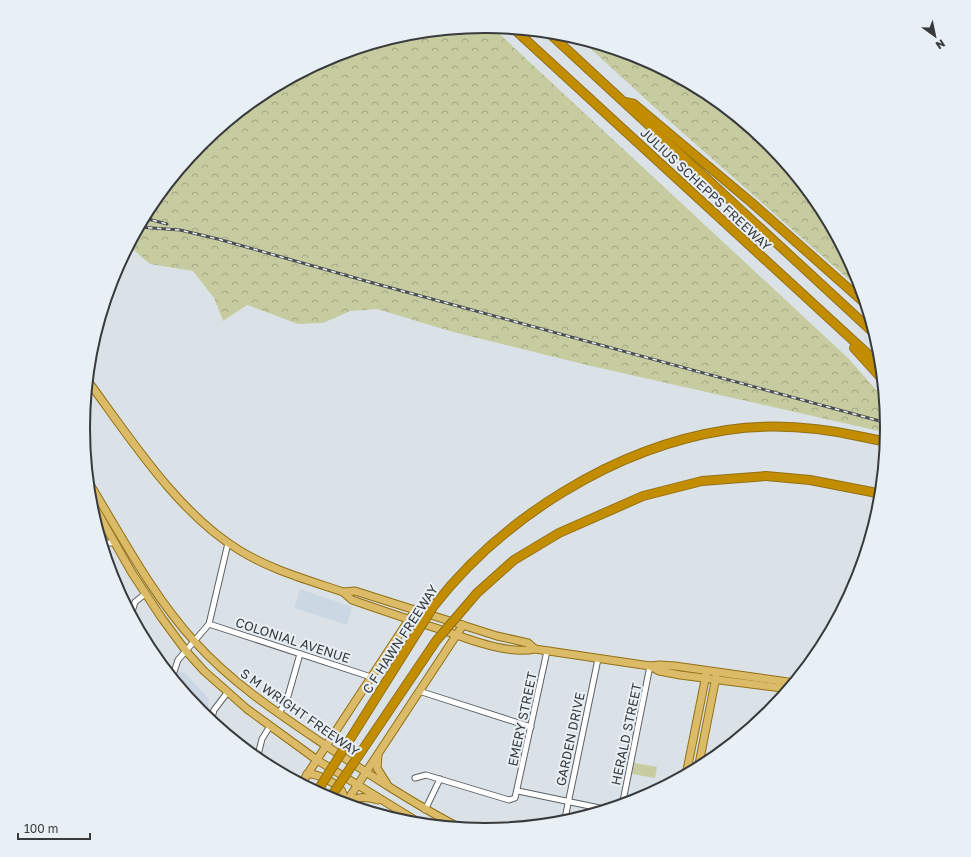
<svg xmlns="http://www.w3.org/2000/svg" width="971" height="857" font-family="'Golos Text',sans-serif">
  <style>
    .built { fill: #cbd8e3 }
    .grass { fill: #c6cc9f }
    .forest { fill: url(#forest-crowns) }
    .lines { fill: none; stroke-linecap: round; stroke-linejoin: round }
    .minor-casing { stroke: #5c6166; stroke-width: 7 }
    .major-casing { stroke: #927016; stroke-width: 9 }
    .highway-casing { stroke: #927016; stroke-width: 10 }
    .minor { stroke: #fff; stroke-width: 5 }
    .major { stroke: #dbbb67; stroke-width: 7 }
    .highway { stroke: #c38d02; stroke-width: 8 }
    .rail-casing { stroke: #4c4e51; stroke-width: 3 }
    .rail { stroke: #e8eff5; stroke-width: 1.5; stroke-dasharray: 4.5; stroke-linecap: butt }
    .highway-bridge-casing { stroke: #927016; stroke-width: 10; stroke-linecap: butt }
    .highway-bridge { stroke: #c38d02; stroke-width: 8 }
    .labels { text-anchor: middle; stroke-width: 4; stroke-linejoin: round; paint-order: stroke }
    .street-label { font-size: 13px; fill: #383a3c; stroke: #e8eff5 }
    .rim { fill: none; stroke: #383a3c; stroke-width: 2 }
  </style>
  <defs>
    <pattern id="forest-crowns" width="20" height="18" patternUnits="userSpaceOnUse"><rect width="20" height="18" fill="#c6cc9f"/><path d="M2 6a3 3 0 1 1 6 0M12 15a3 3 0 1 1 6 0" fill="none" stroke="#a2a783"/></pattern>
  </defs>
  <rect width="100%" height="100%" fill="#dbe2e7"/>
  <!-- built -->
  <g class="built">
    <path d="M300 589 352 607 347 625 294 608Z"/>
    <path d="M177 671 185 673 209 699 208 712 199 710 175 681Z"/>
  </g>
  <!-- grass -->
  <path class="grass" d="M634 763 657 767 655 778 632 774Z"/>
  <!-- forest -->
  <g class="forest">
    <path d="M486 26 492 27 849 359 885 400 888 433 587 365 453 332 377 309 350 311 323 323 298 324 247 305 223 321 214 298 193 271 150 264 129 246 151 205 201 144 262 94 332 57 407 34Z"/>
    <path d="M579 38 640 57 709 94 770 144 820 205 857 275 862 291 674 125Z"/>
  </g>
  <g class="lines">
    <defs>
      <g id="minor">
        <path d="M102 545 107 543H116"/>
        <path d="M131 615 135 602 145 594"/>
        <path d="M209 624 371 677"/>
        <path d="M172 678 178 660 209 624 228 543"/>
        <path d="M419 691 531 727"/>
        <path d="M279 714 288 696 300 654"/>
        <path d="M211 721 214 710 227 693"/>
        <path d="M257 759 262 739 270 726"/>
        <path d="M415 778 426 775 509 800 515 798 547 651"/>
        <path d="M518 791 609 810"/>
        <path d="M622 806 650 666"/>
        <path d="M425 810 440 779"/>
        <path d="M564 823 598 659"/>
      </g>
      <g id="major">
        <path d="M88 381C130 438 178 513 239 550 271 570 308 580 343 592"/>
        <path d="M88 481C121 535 152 595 195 642 233 684 279 714 325 745 370 775 414 804 462 829"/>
        <path d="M90 499 132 573 161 617 186 651 204 671 247 709 317 760 423 825"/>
        <path d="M535 649 528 643 497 636 355 591 343 592 352 600C381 610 410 620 439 629 466 638 506 655 535 649L650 666 660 665 675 666 795 683"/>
        <path d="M650 666 659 671 680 675 790 689"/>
        <path d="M378 755 377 768 387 784"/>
        <path d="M698 769 716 677"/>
        <path d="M307 774C316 773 341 784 343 794 344 797 343 801 343 804"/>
        <path d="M686 775 706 675"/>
        <path d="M301 784 416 609"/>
        <path d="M345 804 463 625"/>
        <path d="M346 805C356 795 366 797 378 800"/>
      </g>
      <g id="highway">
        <path d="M514 29 882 367"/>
        <path d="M548 32 875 334"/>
        <path d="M625 102 634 104 752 203 867 305"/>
        <path d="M854 348 883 380"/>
        <path d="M863 437 887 442"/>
        <path d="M766 476 810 480 882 494"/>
        <path d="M316 792 320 787"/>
      </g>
    </defs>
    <!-- minor casing -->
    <use href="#minor" class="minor-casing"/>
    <!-- major casing -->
    <use href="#major" class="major-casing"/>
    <!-- highway casing -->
    <use href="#highway" class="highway-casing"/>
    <!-- minor -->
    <use href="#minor" class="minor"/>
    <!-- major -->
    <use href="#major" class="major"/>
    <!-- highway -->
    <use href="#highway" class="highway"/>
    <defs>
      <g id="rail">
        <path d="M144 218 167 224"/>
        <path d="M139 227 180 230 218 239 373 283 887 423"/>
      </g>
    </defs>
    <!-- rail casing -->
    <use href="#rail" class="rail-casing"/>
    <!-- rail -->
    <use href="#rail" class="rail"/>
    <defs>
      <g id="highway-bridge">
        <path d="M320 787 433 607C502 518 615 447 727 430 773 423 818 427 863 437"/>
        <path d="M330 798 436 641 477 593 514 560 559 533 643 496 702 481 766 476"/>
      </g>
    </defs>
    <!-- highway-bridge casing -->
    <use href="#highway-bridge" class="highway-bridge-casing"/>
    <!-- highway-bridge -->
    <use href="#highway-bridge" class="highway-bridge"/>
  </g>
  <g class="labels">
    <!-- street labels -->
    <g class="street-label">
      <text transform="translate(706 189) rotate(43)" y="5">JULIUS SCHEPPS FREEWAY</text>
      <text transform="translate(400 639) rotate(-57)" y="5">C F HAWN FREEWAY</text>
      <text transform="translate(293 640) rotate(18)" y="5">COLONIAL AVENUE</text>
      <text transform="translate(300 712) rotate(35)" y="5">S M WRIGHT FREEWAY</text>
      <text transform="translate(522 719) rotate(-78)" y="5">EMERY STREET</text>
      <text transform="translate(626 734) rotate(-78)" y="5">HERALD STREET</text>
      <text transform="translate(570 739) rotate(-78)" y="5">GARDEN DRIVE</text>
    </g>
  </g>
  <!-- crop -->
  <path d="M0 0H971V857H0ZM90 428a395 395 0 1 1 790 0a395 395 0 1 1-790 0Z" fill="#e8eff5" fill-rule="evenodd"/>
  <path class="rim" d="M90 428a395 395 0 1 1 790 0a395 395 0 1 1-790 0Z"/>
  <!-- north arrow -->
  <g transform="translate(935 36) rotate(147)" stroke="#e8eff5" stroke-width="3" paint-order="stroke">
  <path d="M0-3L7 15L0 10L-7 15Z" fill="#383a3c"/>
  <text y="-6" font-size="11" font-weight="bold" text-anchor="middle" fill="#383a3c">N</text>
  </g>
  <!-- scale -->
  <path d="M18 833v6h72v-6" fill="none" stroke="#383a3c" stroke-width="2"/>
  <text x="24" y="833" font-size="12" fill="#383a3c" stroke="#e8eff5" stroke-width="3" paint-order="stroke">100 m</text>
</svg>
